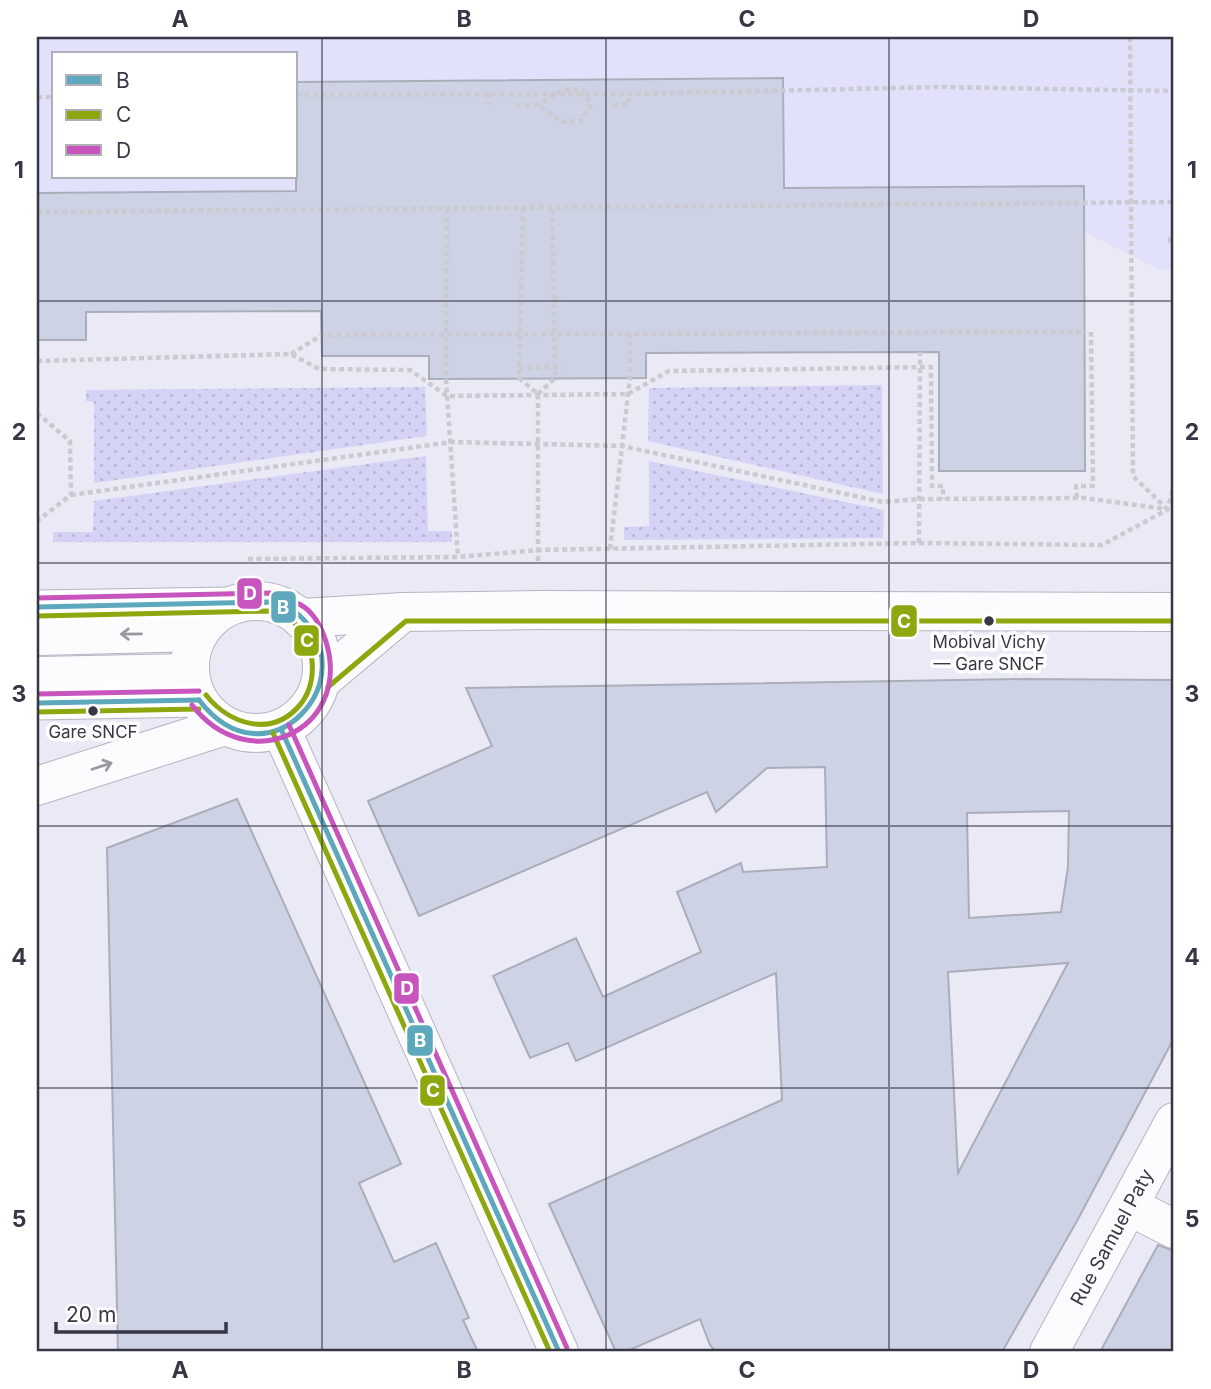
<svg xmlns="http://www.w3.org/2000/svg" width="1211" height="1389" font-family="Inter,sans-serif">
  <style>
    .built { fill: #e2e1fb; fill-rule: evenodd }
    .grass { fill: url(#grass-dots) }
    .building { fill: #cdd2e5; stroke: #abaeb9; stroke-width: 2; fill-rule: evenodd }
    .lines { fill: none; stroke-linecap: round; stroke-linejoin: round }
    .lane-casing { stroke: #b5b5c2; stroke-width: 35 }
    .street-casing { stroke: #b5b5c2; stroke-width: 40 }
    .primary-casing { stroke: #b5b5c2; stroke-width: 40 }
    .path { stroke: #cbcad0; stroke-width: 4.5; stroke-dasharray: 5 3.5; stroke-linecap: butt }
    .lane { stroke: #fcfcfe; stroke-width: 33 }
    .street { stroke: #fcfcfe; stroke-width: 38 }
    .primary { stroke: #fcfcfe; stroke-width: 38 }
    .rail { stroke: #c9c9cd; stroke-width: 5; stroke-dasharray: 12 12; stroke-linecap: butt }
    .path-bridge { stroke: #cbcad0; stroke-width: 4.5; stroke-dasharray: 5 3.5; stroke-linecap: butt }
    .bus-1-casing { stroke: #fff; stroke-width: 10 }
    .bus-2-casing { stroke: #fff; stroke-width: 10 }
    .bus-3-casing { stroke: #fff; stroke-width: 10 }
    .bus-1 { stroke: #5da8bc; stroke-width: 5 }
    .bus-2 { stroke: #8da70f; stroke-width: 5 }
    .bus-3 { stroke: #c855be; stroke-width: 5 }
    .oneway { stroke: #9a99a2 }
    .grid { fill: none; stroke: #373645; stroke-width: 2; stroke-opacity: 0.55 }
    .bus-dot { fill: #373645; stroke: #fff; stroke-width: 2.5 }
    .labels { text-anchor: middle; stroke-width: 7; stroke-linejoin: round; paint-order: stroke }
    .bus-label { font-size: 17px; fill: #373645; stroke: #fff }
    .street-label { font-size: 19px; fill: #373645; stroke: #fff }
    .line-badge { stroke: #fff; stroke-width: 2.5 }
    .badge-label { font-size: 19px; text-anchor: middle; font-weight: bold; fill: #fff }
    .neatline { fill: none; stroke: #373645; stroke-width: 2.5 }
    .grid-label { font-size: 23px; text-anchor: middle; font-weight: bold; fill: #373645 }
  </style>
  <defs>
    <pattern id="grass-dots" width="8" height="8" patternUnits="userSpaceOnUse" patternTransform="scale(1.75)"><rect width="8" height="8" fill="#d4d3f5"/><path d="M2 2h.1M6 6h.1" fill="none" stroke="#b7b6d3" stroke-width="1.8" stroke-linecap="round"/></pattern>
  </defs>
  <rect width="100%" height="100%" fill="#eaeaf7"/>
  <!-- built -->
  <path class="built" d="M37 37H1174V269H1158L1084 232 37 242ZM54 54H296V177H54Z"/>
  <!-- grass -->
  <g class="grass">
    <path d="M882 385 883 494 648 441 649 388Z"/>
    <path d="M425 387 427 436 94 483V402L86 401V390Z"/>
    <path d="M426 456 428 531H452V542H53V532H93L94 501Z"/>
    <path d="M649 461 884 510 883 538 624 540V527L649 526Z"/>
  </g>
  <!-- building -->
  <g class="building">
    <path d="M783 78 784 188 1084 186 1085 471H939V352L646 353V378L429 379V356H322L321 311 86 312V340H37V193L296 191V82Z"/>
    <path d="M1025 679 1174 680V1038L1077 1221 1002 1352H716L710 1345 700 1319 625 1352H616L549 1204 782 1100 776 973 576 1061 568 1043 530 1058 493 976 576 938 603 997 701 952 677 892 741 863 743 872 827 867 825 767 767 768 716 812 707 792 419 916 368 801 492 746 466 688ZM1069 811 1068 867 1061 912 969 918 967 813ZM1068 963 958 1173 948 972Z"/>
    <path d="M237 799 401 1164 359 1183 394 1262 436 1243 469 1318 463 1320 478 1352H118L107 848Z"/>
    <path d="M1158 1245 1174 1251V1352H1100Z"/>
  </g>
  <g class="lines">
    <defs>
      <g id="lane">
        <path d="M37 607 231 604"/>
        <path d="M37 703 199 700"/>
      </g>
      <g id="street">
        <path d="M281 729 559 1352"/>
        <path d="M37 786 225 726"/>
        <path d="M1129 1206 1174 1229"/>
        <path id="s1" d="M1049 1352 1174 1122"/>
      </g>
      <g id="primary">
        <circle cx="256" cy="667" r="66"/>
        <path d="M302 618 403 612 538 610 1174 612"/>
        <path d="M37 636 199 632"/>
        <path d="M37 676 190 673"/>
        <path d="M322 680 403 612"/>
      </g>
    </defs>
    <!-- lane casing -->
    <use href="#lane" class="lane-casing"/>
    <!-- street casing -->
    <use href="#street" class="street-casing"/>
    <!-- primary casing -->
    <use href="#primary" class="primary-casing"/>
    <!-- path -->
    <g class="path">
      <path d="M489 93V105"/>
      <path d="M296 95 629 94 940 87 1174 91"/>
      <path d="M37 97H54"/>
      <path d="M516 105H538L562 122 581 121 591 105 582 90H563L538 105"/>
      <path d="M613 105 629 104V94"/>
      <path d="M523 208 519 378 538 394V562"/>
      <path d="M447 209 446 379 458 557"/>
      <path d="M37 212 1174 202"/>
      <path d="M554 298H563"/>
      <path d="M291 354 322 335 1085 332"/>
      <path d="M1132 358 1133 476 1166 508"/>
      <path d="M37 361 291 354 319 369 410 370 447 396 628 394 669 371 931 367 932 486H943V499"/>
      <path d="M519 368 563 367"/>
      <path d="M538 394 555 378 552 208"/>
      <path d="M37 413 70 441 71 495 37 521"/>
      <path d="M71 495 452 442 622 446 883 502 920 499 1084 498 1166 509"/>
      <path d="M1077 498 1076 486H1093L1091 332"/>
      <path d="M919 543 920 352"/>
      <path d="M610 549 630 378V334"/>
      <path d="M248 559 458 557 538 550 919 543 1102 545 1167 510 1174 486"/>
    </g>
    <!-- lane -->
    <use href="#lane" class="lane"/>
    <!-- street -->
    <use href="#street" class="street"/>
    <!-- primary -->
    <use href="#primary" class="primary"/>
    <!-- rail -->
    <path class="rail" d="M1168 240H1174"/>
    <!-- path-bridge -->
    <path class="path-bridge" d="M1130 37 1132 358"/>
    <defs>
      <g id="bus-1">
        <path d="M37 607 270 602C279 606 292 609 299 615 368 678 268 790 199 700"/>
        <path d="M37 703 199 700"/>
        <path d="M281 729 559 1352"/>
      </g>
      <g id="bus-2">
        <path d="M37 616 268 611C276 614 287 617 293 622 316 641 319 683 299 706 271 738 229 724 206 695"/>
        <path d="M328 687 406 621H1174"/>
        <path d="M37 712 199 709"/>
        <path d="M273 733 550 1352"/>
      </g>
      <g id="bus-3">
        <path d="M37 598 271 593C281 597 292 600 301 605 315 613 323 631 327 645 350 731 248 778 192 705"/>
        <path d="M37 694 199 691"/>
        <path d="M289 725 567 1348"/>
      </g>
    </defs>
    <!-- bus-1 casing -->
    <use href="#bus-1" class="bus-1-casing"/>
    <!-- bus-2 casing -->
    <use href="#bus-2" class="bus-2-casing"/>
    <!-- bus-3 casing -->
    <use href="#bus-3" class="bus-3-casing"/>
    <!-- bus-1 -->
    <use href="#bus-1" class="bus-1"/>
    <!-- bus-2 -->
    <use href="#bus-2" class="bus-2"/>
    <!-- bus-3 -->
    <use href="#bus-3" class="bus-3"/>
  </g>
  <!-- one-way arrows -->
  <defs><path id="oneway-shaft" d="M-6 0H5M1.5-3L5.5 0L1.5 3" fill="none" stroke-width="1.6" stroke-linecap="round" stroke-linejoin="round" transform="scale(1.75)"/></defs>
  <g class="oneway">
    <use href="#oneway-shaft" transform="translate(131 634) rotate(179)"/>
    <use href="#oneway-shaft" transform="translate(102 766) rotate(-18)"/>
  </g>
  <!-- grid -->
  <path class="grid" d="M322 37V1352M606 37V1352M889 37V1352M37 301H1174M37 563H1174M37 826H1174M37 1088H1174"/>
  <!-- markers -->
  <g class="bus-dot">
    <circle cx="989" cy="621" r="6"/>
    <circle cx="93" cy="711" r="6"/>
  </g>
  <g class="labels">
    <!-- bus labels -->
    <g class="bus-label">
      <text x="989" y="648">Mobival Vichy<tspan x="989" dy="22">— Gare SNCF</tspan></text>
      <text x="93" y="738">Gare SNCF</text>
    </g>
    <!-- street labels -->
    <g class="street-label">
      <text dy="7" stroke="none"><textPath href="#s1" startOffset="131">Rue Samuel Paty</textPath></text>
    </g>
  </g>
  <g class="line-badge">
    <rect x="236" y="577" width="27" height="33" rx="7" fill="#c855be"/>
    <rect x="270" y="590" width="27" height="34" rx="7" fill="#5da8bc"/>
    <rect x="890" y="604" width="28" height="34" rx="7" fill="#8da70f"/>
    <rect x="293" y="624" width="27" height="33" rx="7" fill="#8da70f"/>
    <rect x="393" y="972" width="27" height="33" rx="7" fill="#c855be"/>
    <rect x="406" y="1024" width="28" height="33" rx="7" fill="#5da8bc"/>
    <rect x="419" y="1074" width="27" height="33" rx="7" fill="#8da70f"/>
  </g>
  <g class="badge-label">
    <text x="250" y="600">D</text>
    <text x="283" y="614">B</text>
    <text x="904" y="628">C</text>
    <text x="307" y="647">C</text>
    <text x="407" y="995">D</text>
    <text x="420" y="1047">B</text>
    <text x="433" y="1097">C</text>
  </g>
  <!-- border -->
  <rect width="1211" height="1389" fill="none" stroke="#ffffff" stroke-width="77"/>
  <!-- legend -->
  <rect x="52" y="52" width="245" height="126" fill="#ffffff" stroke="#afafb5" stroke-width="2"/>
  <rect x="66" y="75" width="35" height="10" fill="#5da8bc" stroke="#afafb5" stroke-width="2"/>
  <text x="116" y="88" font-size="21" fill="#373645">B</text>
  <rect x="66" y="110" width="35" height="10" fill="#8da70f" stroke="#afafb5" stroke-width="2"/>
  <text x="116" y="122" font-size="21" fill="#373645">C</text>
  <rect x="66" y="145" width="35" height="10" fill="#c855be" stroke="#afafb5" stroke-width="2"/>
  <text x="116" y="158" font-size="21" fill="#373645">D</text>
  <!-- scale -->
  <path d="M56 1322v10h170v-10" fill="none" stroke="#373645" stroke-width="3.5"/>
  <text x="66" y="1322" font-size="21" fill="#373645" stroke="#ffffff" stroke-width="5" paint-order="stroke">20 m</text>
  <rect x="38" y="38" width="1134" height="1312" class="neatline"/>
  <g class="grid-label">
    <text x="180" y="27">A</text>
    <text x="464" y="27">B</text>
    <text x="747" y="27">C</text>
    <text x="1031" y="27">D</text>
    <text x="19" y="178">1</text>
    <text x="1192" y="178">1</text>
    <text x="19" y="440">2</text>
    <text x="1192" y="440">2</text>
    <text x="19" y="702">3</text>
    <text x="1192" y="702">3</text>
    <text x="19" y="965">4</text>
    <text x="1192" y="965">4</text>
    <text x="19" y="1227">5</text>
    <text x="1192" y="1227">5</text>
    <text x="180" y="1378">A</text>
    <text x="464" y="1378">B</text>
    <text x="747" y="1378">C</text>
    <text x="1031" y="1378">D</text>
  </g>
</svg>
